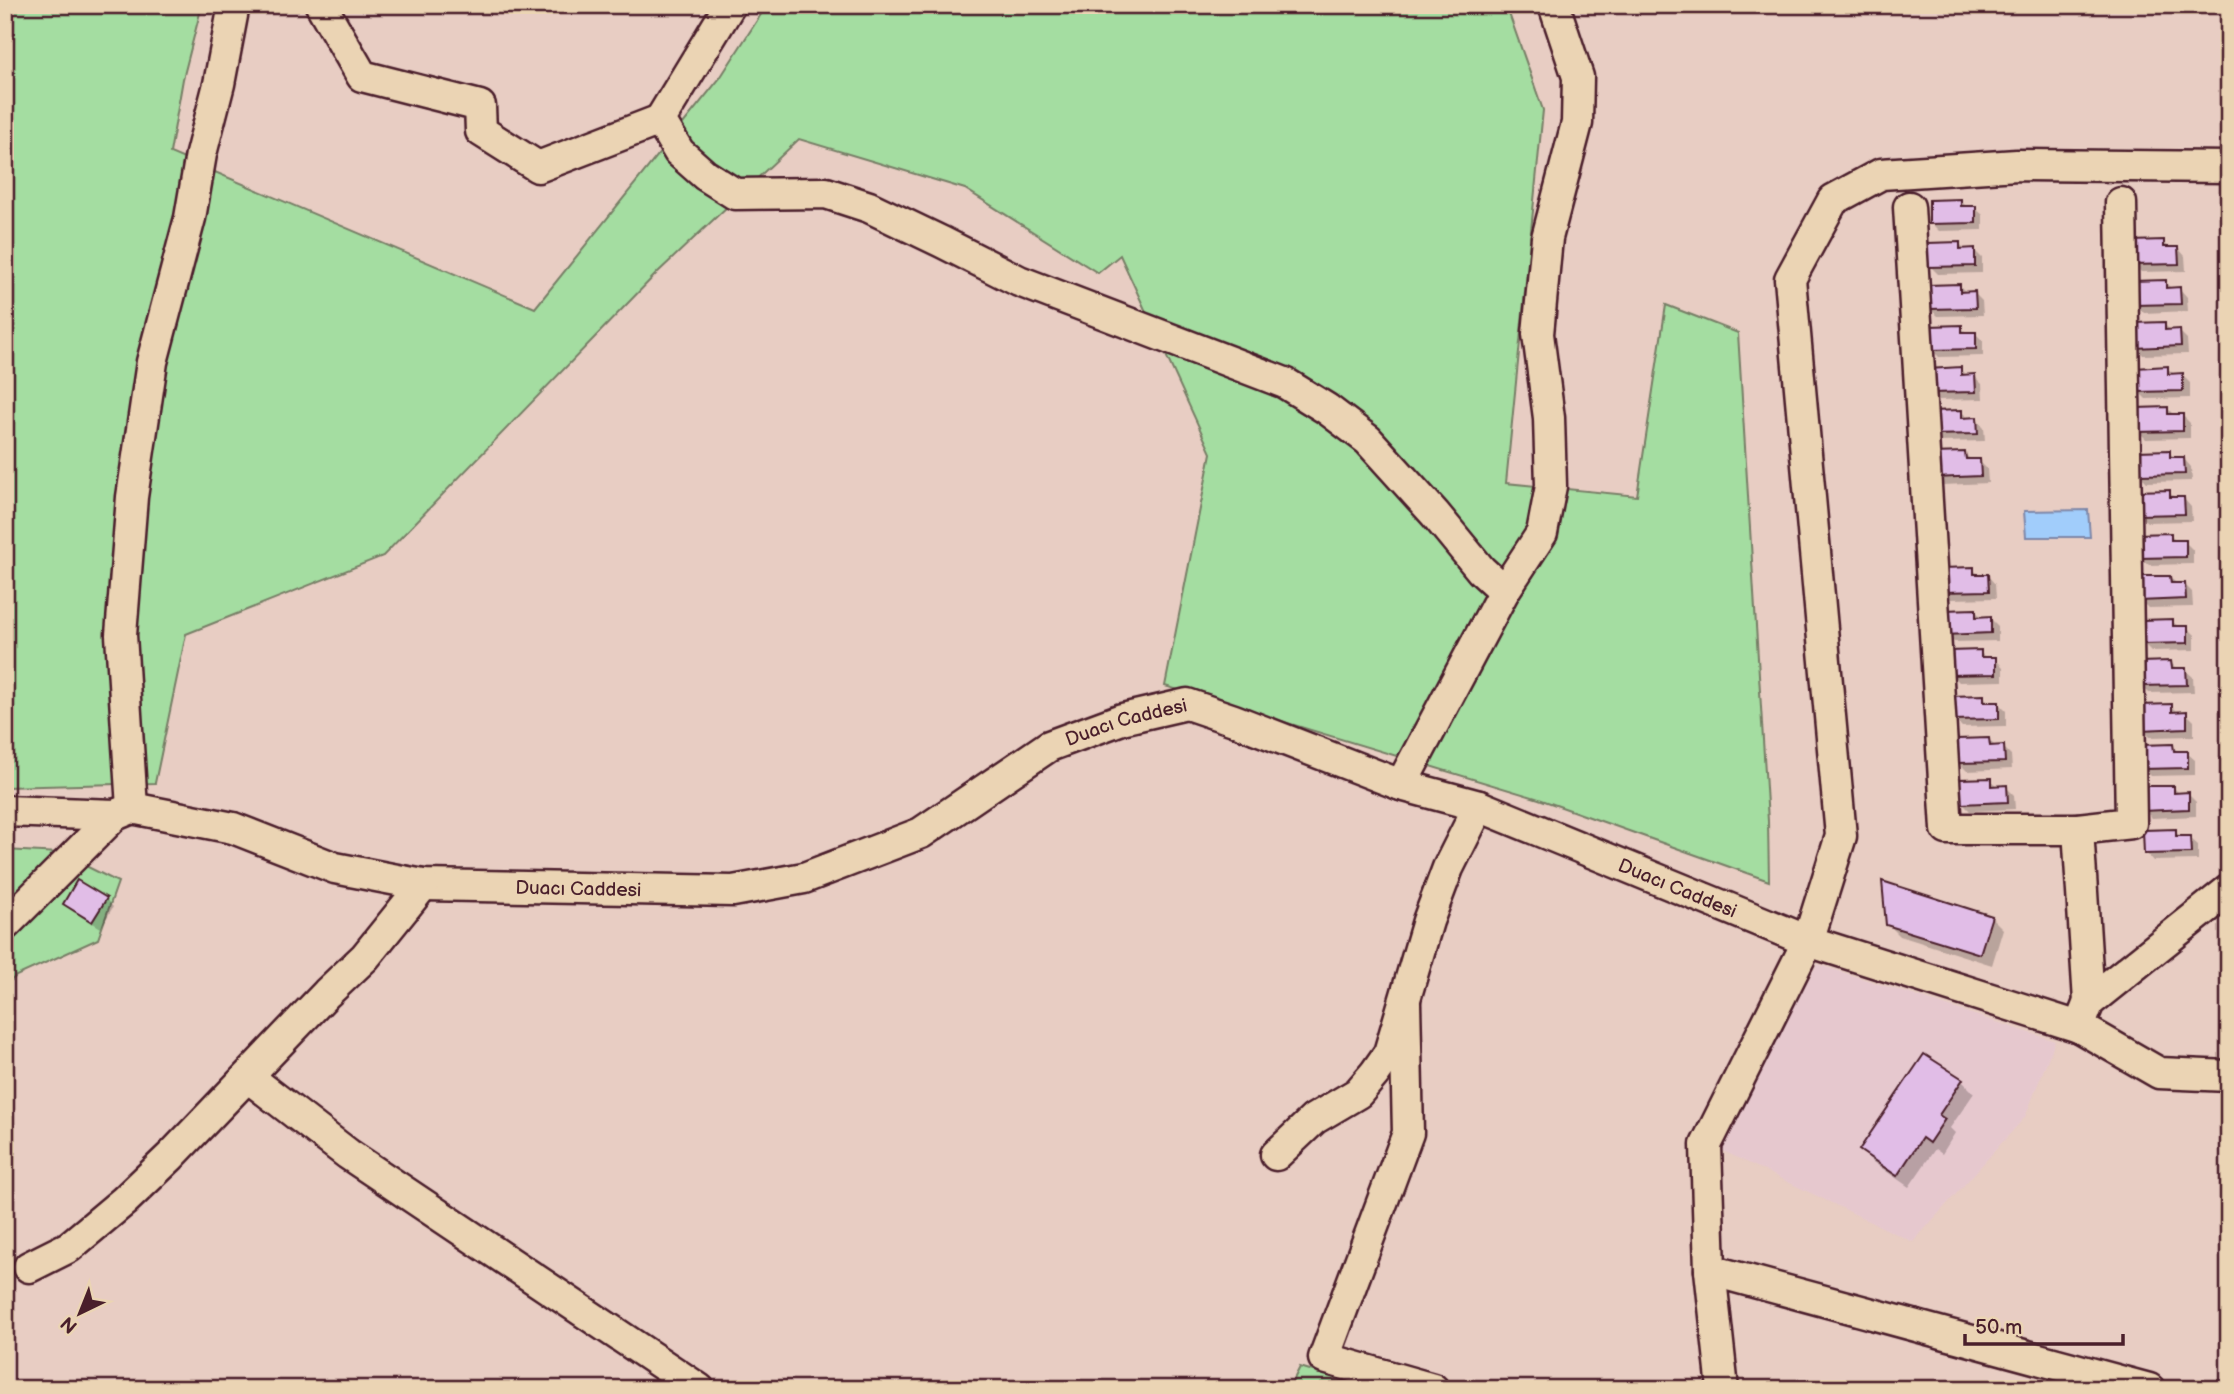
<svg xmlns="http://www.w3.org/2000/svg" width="2234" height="1394" font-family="'Balsamiq Sans',sans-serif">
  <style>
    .built { fill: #e6c8ce }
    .green { fill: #a4dda1; stroke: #777e66; stroke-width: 2 }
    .water { fill: #a1cdfb; stroke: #7e87a8; stroke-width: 2 }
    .shadow { fill: #0003 }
    .building { fill: #e1bde7; stroke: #4a1f2b; stroke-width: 2 }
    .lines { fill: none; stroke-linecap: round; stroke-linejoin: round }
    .minor-casing { stroke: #4a1f2b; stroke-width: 35 }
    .minor { stroke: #ebd4b4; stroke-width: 30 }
    .labels { text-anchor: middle; stroke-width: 5; stroke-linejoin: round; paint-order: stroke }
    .street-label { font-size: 19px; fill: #4a1f2b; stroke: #ebd4b4 }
  </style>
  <rect width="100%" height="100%" fill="#e8cdc3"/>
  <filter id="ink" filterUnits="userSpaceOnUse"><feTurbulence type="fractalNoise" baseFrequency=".0143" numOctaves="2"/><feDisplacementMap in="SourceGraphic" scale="14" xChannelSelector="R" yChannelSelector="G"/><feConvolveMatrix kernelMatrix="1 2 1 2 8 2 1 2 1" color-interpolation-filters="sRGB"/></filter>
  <g filter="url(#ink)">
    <!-- built -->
    <path class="built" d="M1817 964 2055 1041 2025 1117 1913 1242 1717 1148Z"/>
    <!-- green -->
    <g class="green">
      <path d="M5 5H202L183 79 170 153 535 308 720 78 767 5H1506L1543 110 1506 483 1637 496 1666 305 1738 333 1768 821 1769 881 1539 799 1165 686 1211 453 1120 255 1098 273 965 189 799 139 657 273 383 556 186 634 155 783 5 787Z"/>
      <path d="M5 850 60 853 118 882 98 939 16 976 5 986Z"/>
      <path d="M1300 1367 1373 1389H1289Z"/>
    </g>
    <!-- water -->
    <path class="water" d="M2088 510 2090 537H2026L2024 511Z"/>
    <!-- shadow -->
    <g class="shadow">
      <path d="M1961 201 1968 208H1975L1983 215V230L1939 231 1931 223Z"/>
      <path d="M2163 241 2170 249 2178 248 2185 256 2186 271 2141 272 2134 264Z"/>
      <path d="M1959 243 1966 250H1974L1982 258V273L1938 274 1930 266Z"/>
      <path d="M2165 282 2172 289H2180L2187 297 2188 311 2144 313 2136 305Z"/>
      <path d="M1960 286 1967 293H1974L1982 301 1983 315 1938 316 1930 309Z"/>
      <path d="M2164 324 2172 332 2179 331 2187 339 2188 354 2143 355 2135 347Z"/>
      <path d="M1961 327 1968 334H1976L1983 341V356L1939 357 1931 349Z"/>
      <path d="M2167 368 2175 375H2182L2190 383V398L2146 399 2138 391Z"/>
      <path d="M1960 369 1967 376H1974L1982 384 1983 399 1938 400 1930 392Z"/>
      <path d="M2168 409 2175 416 2182 415 2190 423V438L2146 439 2138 431Z"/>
      <path d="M1962 412 1969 419H1976L1984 427 1985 441 1940 442 1932 434Z"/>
      <path d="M2169 452 2176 459H2184L2191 467 2192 481 2147 482 2140 475Z"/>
      <path d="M1965 454 1972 461H1979L1987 469 1988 483 1943 485 1935 477Z"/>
      <path d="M2169 492 2176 499H2184L2191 507 2192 521 2147 522 2139 515Z"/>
      <path d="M2170 535 2177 542H2185L2193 550V564L2149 565 2141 558Z"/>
      <path d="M1973 569 1980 576H1988L1995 584 1996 598 1951 599 1943 592Z"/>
      <path d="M2170 577 2177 584H2184L2192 592 2193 607 2148 608 2140 600Z"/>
      <path d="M1975 611 1983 618H1990L1998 626V641L1954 642 1946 634Z"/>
      <path d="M2172 621 2180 628 2187 627 2195 635V650L2151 651 2143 643Z"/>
      <path d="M1980 652 1987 659H1995L2003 667V681L1959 682 1951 674Z"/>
      <path d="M2171 663 2178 670H2185L2193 677 2194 692 2149 693 2141 685Z"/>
      <path d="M1983 696 1991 704 1998 703 2006 711V726L1962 727 1954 719Z"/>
      <path d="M2172 706 2179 713H2186L2194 721V736L2150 737 2142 729Z"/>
      <path d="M1989 740 1996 747H2003L2011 755 2012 769 1967 771 1959 763Z"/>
      <path d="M2172 746 2180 753H2187L2195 760V775L2151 776 2143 768Z"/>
      <path d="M1991 780 1999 787H2006L2014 795 2015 809 1970 811 1962 803Z"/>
      <path d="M2173 787 2180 794H2188L2196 802V816L2152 818 2144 810Z"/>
      <path d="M2175 831 2182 838H2190L2198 845V860L2153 861 2146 853Z"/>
      <path d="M106 899 113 907 101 928 73 911 65 903Z"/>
      <path d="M1991 917 2003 929 1992 965 1900 936 1888 924Z"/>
      <path d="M1924 1056 1962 1081 1974 1093 1950 1128 1955 1133 1942 1154 1935 1149 1909 1187 1873 1162 1861 1150Z"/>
      <path d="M5 1269 15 1277 13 1306H5Z"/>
    </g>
    <!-- building -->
    <g class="building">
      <path d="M1961 199V206H1976V223L1929 224V200Z"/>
      <path d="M2164 240V247H2178L2179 264 2132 265 2131 241Z"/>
      <path d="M1960 242V249L1975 248V266L1928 267 1927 243Z"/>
      <path d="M2166 280V288L2180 287 2181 304 2134 305 2133 281Z"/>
      <path d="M1960 284V292L1975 291 1976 308 1929 309 1928 285Z"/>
      <path d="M2165 322V330L2180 329 2181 346 2134 348 2133 323Z"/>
      <path d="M1962 325V332H1976V349L1930 350 1929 326Z"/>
      <path d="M2168 366V374L2183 373V391L2136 392 2135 368Z"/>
      <path d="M1961 367V375L1975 374 1976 392 1929 393 1928 369Z"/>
      <path d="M2168 407V414H2183V431L2136 432V408Z"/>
      <path d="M1962 410V418L1977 417 1978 434 1930 435V411Z"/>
      <path d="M2170 450V457H2184L2185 474 2138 475 2137 451Z"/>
      <path d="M1965 452 1966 459H1980L1981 476 1934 478 1933 453Z"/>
      <path d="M2170 490V497H2184L2185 514 2138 515 2137 491Z"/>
      <path d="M2171 533V540H2186V557L2139 558 2138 534Z"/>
      <path d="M1974 567V574H1988L1989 591 1942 592 1941 568Z"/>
      <path d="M2138 576H2170L2171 583H2185L2186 599 2139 601Z"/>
      <path d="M1976 609V617L1991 616V633L1944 635 1943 610Z"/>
      <path d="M2173 619V626H2188V643L2141 644V620Z"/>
      <path d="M1981 650V657H1996V674L1949 675 1948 651Z"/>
      <path d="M2171 661 2172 668H2186L2187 685 2140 686 2139 662Z"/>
      <path d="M1984 695V702H1999V719L1952 720 1951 696Z"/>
      <path d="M2172 704V712L2187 711V728L2140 730V705Z"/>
      <path d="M1989 738 1990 746 2004 745 2005 762 1958 763 1957 739Z"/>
      <path d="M2173 744 2174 751H2188V768L2142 769 2141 745Z"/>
      <path d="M1992 778V786L2007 785 2008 802 1960 804V779Z"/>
      <path d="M2141 786H2174V793L2189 792V809L2142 811Z"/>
      <path d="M2176 829V836H2190L2191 853 2144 854 2143 830Z"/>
      <path d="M77 880 107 898 92 922 63 904Z"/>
      <path d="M1882 881 1992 916 1980 954 1886 925Z"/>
      <path d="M1924 1054 1963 1079 1939 1115 1945 1119 1929 1143 1922 1138 1897 1176 1859 1150Z"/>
    </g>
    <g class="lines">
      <defs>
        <g id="minor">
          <path d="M321 5 362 76 480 106 481 131 538 167 660 120"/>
          <path d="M730 5 660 120 679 152 705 175 735 194 826 193 869 207 942 242 1019 281 1285 383 1327 409 1368 440 1435 514 1481 570 1504 591"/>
          <path d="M1909 207 1947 829H2078L2131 823 2121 203"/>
          <path d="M1401 785 1504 591 1542 533 1551 486 1549 418 1538 334 1547 238 1577 123 1578 77 1554 5"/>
          <path d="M132 808 121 635 132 497 152 362 190 218 201 154 219 84 234 5"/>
          <path id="s1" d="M5 811 115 815 132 808 233 828 335 868 423 885 733 891 804 878 921 833 1049 746 1122 719 1187 704 1234 720 1401 785 1479 806 1808 941 2079 1027 2159 1073 2229 1076"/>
          <path d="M2078 829 2089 1002"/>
          <path d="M5 925 115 815"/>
          <path d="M1405 1003 1408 1133 1324 1358 1433 1389"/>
          <path d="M2079 1027 2089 1002 2229 890"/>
          <path d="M248 1077 348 1154 699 1389"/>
          <path d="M1276 1155 1314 1119 1358 1093 1375 1073 1389 1053 1428 921 1448 868 1479 806"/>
          <path d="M29 1267 69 1247 124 1201 171 1156 327 993 365 957 423 885"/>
          <path d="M1710 1270 2149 1389"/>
          <path d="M1723 1389 1710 1270 1706 1145 1808 941 1841 836 1790 279 1833 200 1881 174 2017 165 2229 167"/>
        </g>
      </defs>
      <!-- minor casing -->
      <use href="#minor" class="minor-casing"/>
      <!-- minor -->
      <use href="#minor" class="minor"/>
    </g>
  </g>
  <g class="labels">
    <!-- street labels -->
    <g class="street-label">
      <text dy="7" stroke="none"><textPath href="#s1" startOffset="1174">Duacı Caddesi</textPath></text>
      <text dy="7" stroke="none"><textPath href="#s1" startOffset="1762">Duacı Caddesi</textPath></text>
      <text dy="7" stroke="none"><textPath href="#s1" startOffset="586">Duacı Caddesi</textPath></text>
    </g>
  </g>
  <!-- margin -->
  <rect width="2234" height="1394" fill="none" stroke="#ebd4b4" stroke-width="28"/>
  <rect x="14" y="14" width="2206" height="1366" fill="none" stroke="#4a1f2b" stroke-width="2.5" filter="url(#ink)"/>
  <!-- north arrow -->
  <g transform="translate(80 1313) rotate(223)" stroke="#ebd4b4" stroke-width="5" paint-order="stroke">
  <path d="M0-5L12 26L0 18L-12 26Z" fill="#4a1f2b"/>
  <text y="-10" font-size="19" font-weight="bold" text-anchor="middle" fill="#4a1f2b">N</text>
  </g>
  <!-- scale -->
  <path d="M1965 1334v10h158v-10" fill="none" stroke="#4a1f2b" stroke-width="3.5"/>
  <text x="1975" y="1334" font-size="21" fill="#4a1f2b" stroke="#ebd4b4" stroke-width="5" paint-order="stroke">50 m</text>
</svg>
